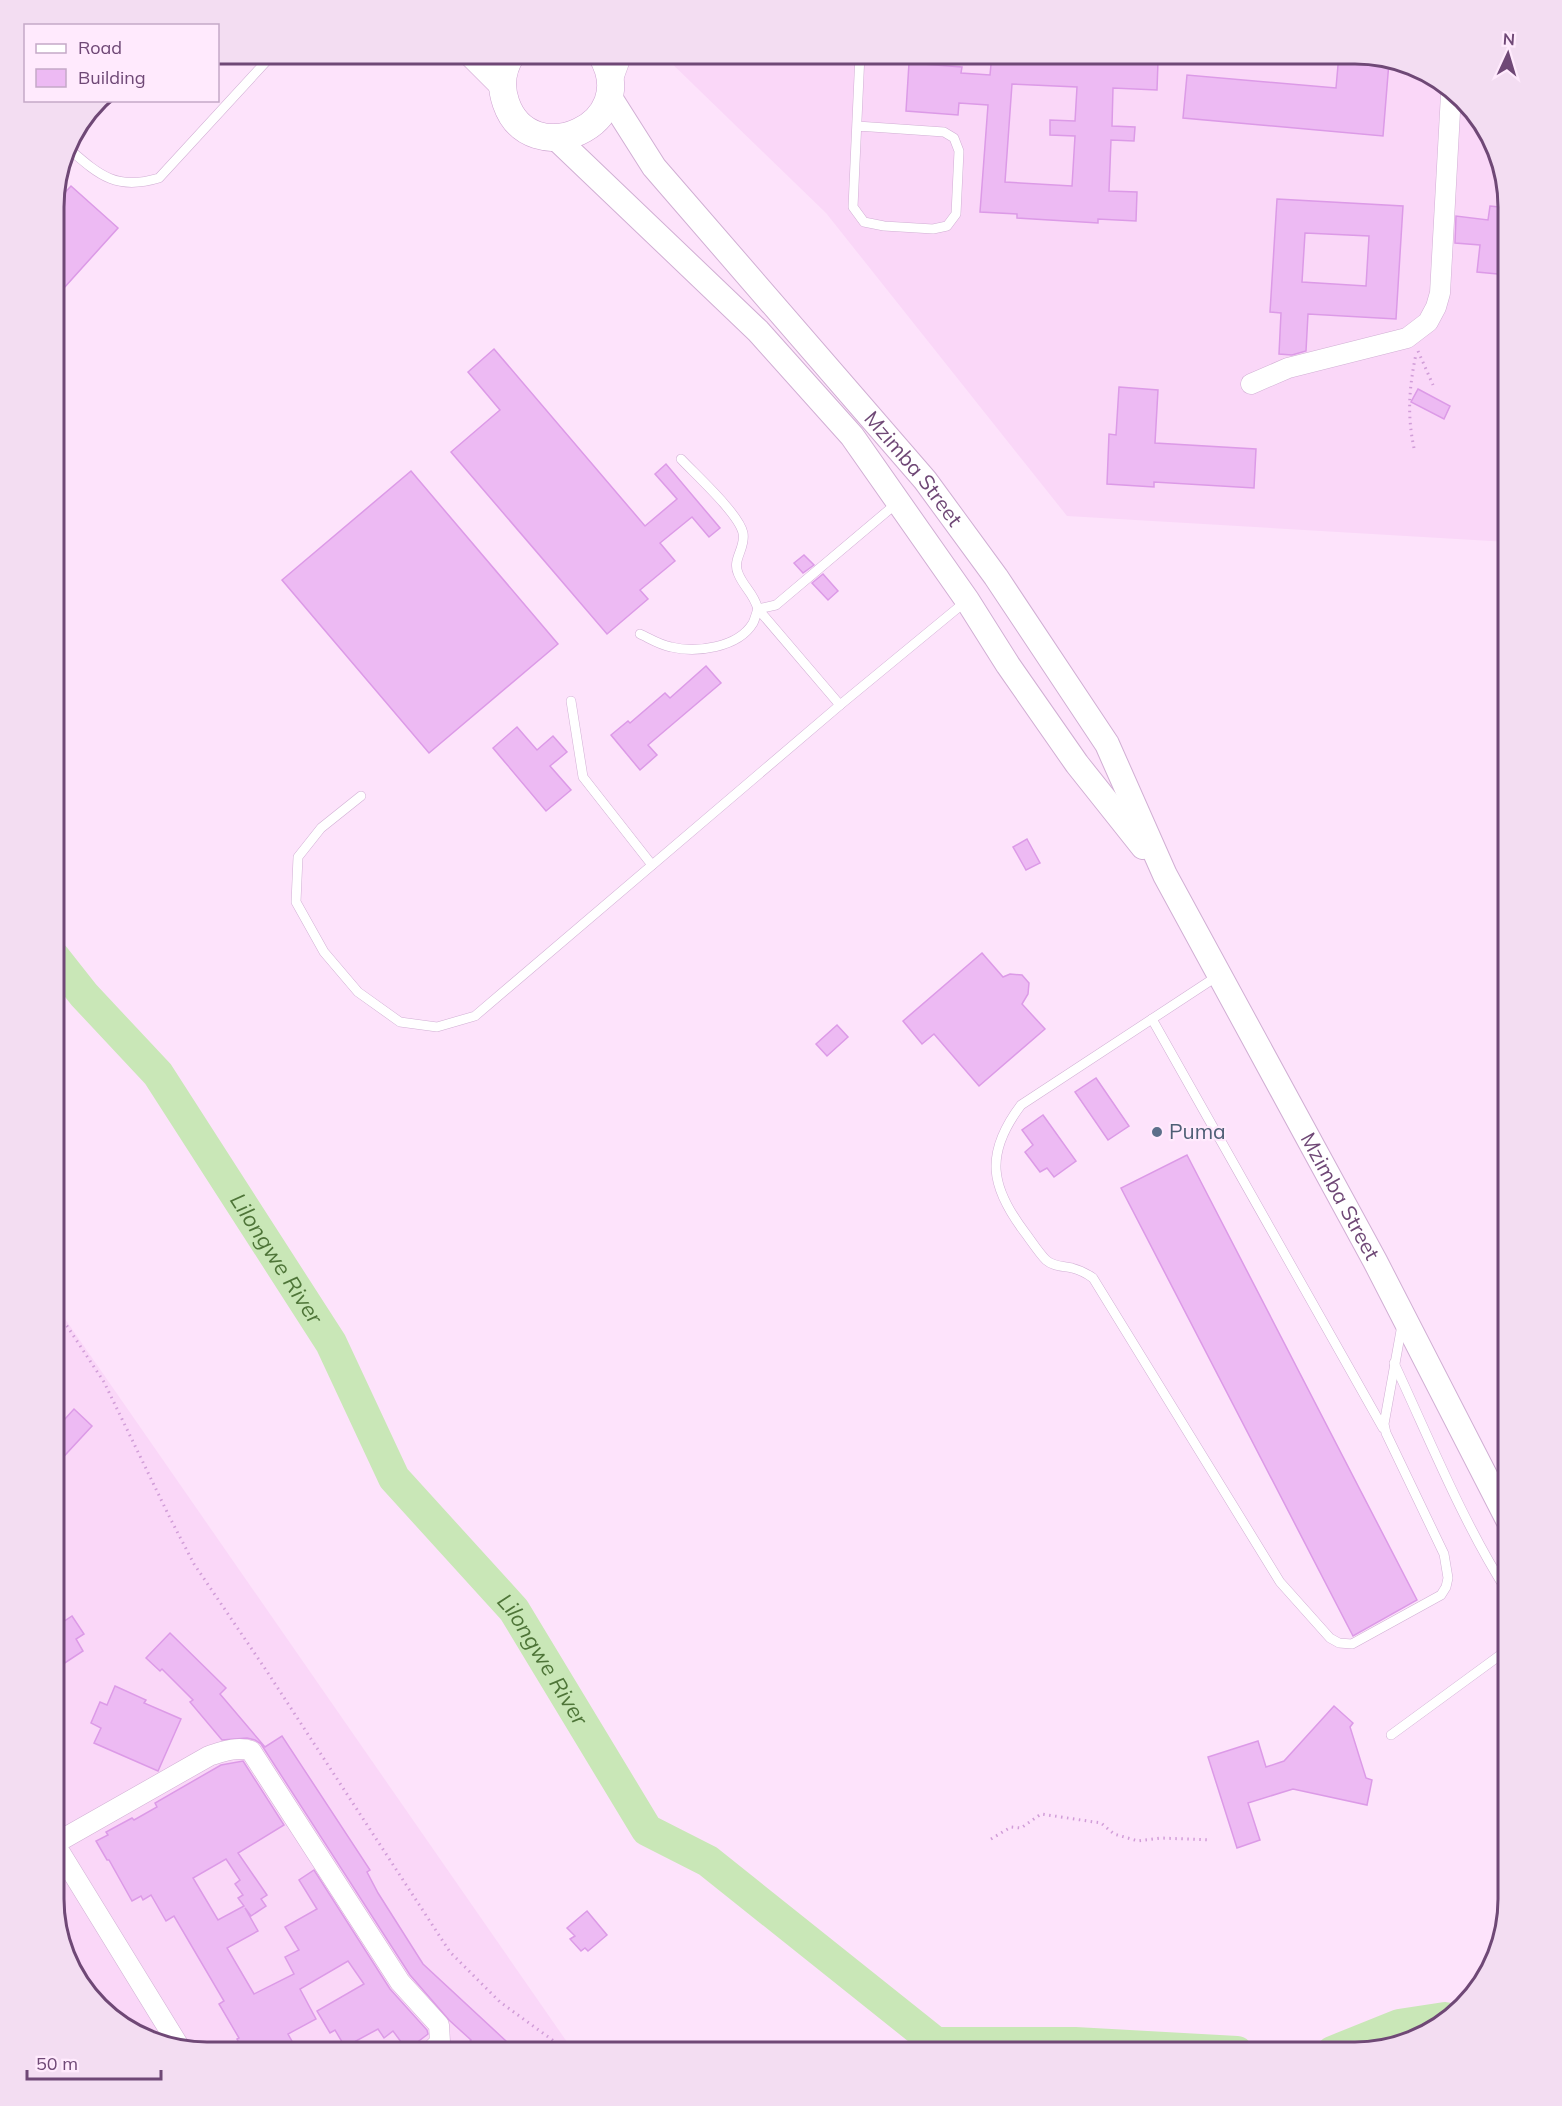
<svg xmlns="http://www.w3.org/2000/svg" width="1562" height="2106" font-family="Mulish,sans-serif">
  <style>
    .residential { fill: #fad7f8 }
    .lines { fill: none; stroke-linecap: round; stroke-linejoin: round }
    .stream { stroke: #b3d99d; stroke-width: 5 }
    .river { stroke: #c9e7b7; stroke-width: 32 }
    .building { fill: #edbaf3; stroke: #dc9ae7; stroke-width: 1.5; fill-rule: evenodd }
    .service-casing { stroke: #d1afd4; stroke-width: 10 }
    .minor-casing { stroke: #d1afd4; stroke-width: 21 }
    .tertiary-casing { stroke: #d1afd4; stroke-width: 26 }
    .secondary-casing { stroke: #cda4d0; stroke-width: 28 }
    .path { stroke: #d19dd8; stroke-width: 3; stroke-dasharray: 1.5 4.5; stroke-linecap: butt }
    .service { stroke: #fff; stroke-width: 9 }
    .minor { stroke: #fff; stroke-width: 20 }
    .tertiary { stroke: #fff; stroke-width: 24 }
    .secondary { stroke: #fff; stroke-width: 27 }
    .service-dot { fill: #5c6f8a; stroke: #ffeafd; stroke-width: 2 }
    .labels { text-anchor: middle; stroke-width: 4.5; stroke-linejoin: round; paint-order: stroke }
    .street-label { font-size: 21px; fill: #6f4876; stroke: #ffeafd }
    .service-label { font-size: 21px; fill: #4e5e75; stroke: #ffeafd; text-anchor: start }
    .water-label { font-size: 22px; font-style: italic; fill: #4e7538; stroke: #ffeafd }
    .rim { fill: none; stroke: #6f4876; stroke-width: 3 }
  </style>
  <rect width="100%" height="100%" fill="#fde3fb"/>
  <!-- residential -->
  <g class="residential">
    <path d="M662 54H1364L1431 75 1487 131 1508 208V542L1067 516 826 213Z"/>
    <path d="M54 1303 574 2052H198L131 2031 75 1975 54 1898Z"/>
  </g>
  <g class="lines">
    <!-- stream -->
    <path class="stream" d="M936 2043 946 2052"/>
    <!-- river -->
    <g class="river">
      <path id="s1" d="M54 957 84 995 158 1074 331 1343 394 1478 514 1610 647 1830 708 1861 936 2043H1075L1237 2052"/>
      <path d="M1332 2052 1399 2025 1445 2018"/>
    </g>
  </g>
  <!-- building -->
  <g class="building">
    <path d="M992 54 1062 57V54H1136V60L1158 61 1157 90 1113 88 1112 126 1135 127 1134 141 1111 140 1109 191 1137 192 1136 221 1098 219V223L1017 218V214L980 212 988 105 959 103 958 115 906 111 909 63 962 67 961 73 990 75ZM1012 84 1077 87 1075 121 1050 120V135L1075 136 1072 186 1005 182Z"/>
    <path d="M1339 54H1364L1389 62 1383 136 1183 118 1187 75 1336 88Z"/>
    <path d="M71 186 118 228 54 299V204Z"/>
    <path d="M1277 199 1403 206 1396 319 1308 314 1306 351 1292 355 1279 354 1281 313 1270 312ZM1305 233 1369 236 1366 286 1302 282Z"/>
    <path d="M1490 206 1508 208V275L1477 272 1480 245 1455 243 1456 216 1488 220Z"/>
    <path d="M494 349 645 526 677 499 655 474 666 464 720 528 709 537 692 517 660 543 675 561 640 590 648 599 607 634 451 452 500 410 468 372Z"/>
    <path d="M1119 387 1158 390 1155 443 1256 449 1254 488 1154 482V487L1107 484 1109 434 1116 435Z"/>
    <path d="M1418 389 1450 406 1444 419 1411 402Z"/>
    <path d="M411 471 558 644 429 753 282 580Z"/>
    <path d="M804 555 814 565 803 573 794 563Z"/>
    <path d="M823 574 838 591 828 600 812 583Z"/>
    <path d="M706 666 721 683 648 745 657 755 640 770 611 735 628 721 630 723 665 693 670 698Z"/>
    <path d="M517 727 537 750 553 736 567 752 550 766 571 790 546 811 493 748Z"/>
    <path d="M1027 839 1040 863 1026 870 1013 847Z"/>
    <path d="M982 953 1003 977 1010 974 1022 975 1029 983 1028 994 1022 1004 1045 1029 979 1086 934 1034 922 1044 903 1021Z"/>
    <path d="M837 1025 848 1037 827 1056 816 1044Z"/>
    <path d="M1096 1078 1129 1126 1108 1140 1075 1092Z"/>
    <path d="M1043 1115 1076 1161 1054 1177 1047 1168 1040 1172 1025 1152 1033 1145 1022 1130Z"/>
    <path d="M1187 1155 1417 1600 1353 1636 1121 1188Z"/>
    <path d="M74 1409 92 1426 54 1467V1431Z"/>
    <path d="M72 1616 84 1634 76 1639 83 1651 54 1670V1628Z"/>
    <path d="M170 1633 226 1688 220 1694 265 1747 282 1736 370 1870 367 1872 378 1893 423 1964 506 2041 496 2052H458L471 2040 449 2020 410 1975 261 1744 255 1740 247 1738 222 1740 190 1702 193 1700 162 1669 160 1671 146 1658Z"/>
    <path d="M115 1686 146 1700 144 1703 181 1719 158 1771 94 1743 101 1728 91 1723 100 1702 107 1705Z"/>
    <path d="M1334 1706 1353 1723 1350 1727 1366 1778 1372 1780 1367 1805 1293 1789 1248 1803 1260 1840 1237 1848 1208 1757 1258 1741 1266 1767 1284 1761Z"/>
    <path d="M243 1761 284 1825 238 1853 267 1895 261 1899 266 1906 251 1916 245 1908 258 1931 227 1948 254 1994 294 1974 285 1957 299 1950 285 1927 317 1909 299 1880 314 1870 390 1989 427 2030 428 2034 407 2050 393 2031 384 2038 378 2029 345 2047 335 2030 330 2033 317 2011 364 1984 348 1961 300 1989 316 2019 288 2034 298 2052H244L237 2039 239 2038 219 2004 224 2001 174 1916 166 1921 151 1895 143 1900 141 1896 132 1901 109 1860H107L96 1841 108 1835 106 1832 132 1818 134 1820 157 1807 155 1803 221 1765ZM226 1859 240 1880 235 1884 243 1895 238 1898 244 1906 218 1920 193 1878Z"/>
    <path d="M587 1911 607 1935 588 1951 585 1948 581 1951 570 1939 575 1936 567 1928Z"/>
  </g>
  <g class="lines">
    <defs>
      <g id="service">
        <path d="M857 126 944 132 954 138 959 151 956 214 947 226 933 229 884 226 864 222 853 207 860 54"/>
        <path d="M68 148C99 175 116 191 159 178L273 54"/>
        <path d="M681 459C696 475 739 514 743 533 746 548 732 559 738 573 744 588 753 592 758 609L840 705"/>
        <path d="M640 634C649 638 660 645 671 647 696 653 738 648 753 623 755 619 756 614 758 609L776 605 897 503"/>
        <path d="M571 701 583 777 652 865"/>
        <path d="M361 796 321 828 298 857 296 902 324 952 358 992 400 1022 437 1027 475 1016 840 705 965 602"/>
        <path d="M1219 975 1021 1105C984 1154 990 1187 1026 1234 1032 1242 1039 1253 1046 1260 1054 1267 1063 1266 1072 1268 1080 1270 1086 1273 1093 1278L1280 1582 1330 1638 1339 1643 1352 1644 1441 1595 1446 1587 1448 1578 1444 1554 1386 1433 1384 1424 1402 1325"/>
        <path d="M1152 1019 1383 1428"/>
        <path d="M1394 1363C1430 1440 1462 1521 1508 1593"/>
        <path d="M1391 1735 1503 1653 1508 1647"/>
      </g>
      <g id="minor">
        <path d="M611 84 622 54"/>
        <path d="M1251 384 1288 368 1407 338 1428 322 1436 307 1440 293 1451 94"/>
        <path d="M54 1844 209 1756C222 1752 237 1746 251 1751L400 1982 439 2025 440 2042 430 2052"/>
        <path d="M54 1848 61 1854 179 2046"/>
      </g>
      <g id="tertiary">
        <path id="s2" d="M609 96 654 167 925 480 996 577 1107 744 1165 875 1375 1261 1508 1520"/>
        <path d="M556 138 758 331 852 436 967 600 1008 665 1077 764 1143 847"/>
      </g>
      <g id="secondary">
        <path d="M472 54 502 84"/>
        <path d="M512 54C502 69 500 86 506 103 530 173 644 126 601 54"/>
      </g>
    </defs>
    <!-- service casing -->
    <use href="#service" class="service-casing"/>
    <!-- minor casing -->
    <use href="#minor" class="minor-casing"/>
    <!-- tertiary casing -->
    <use href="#tertiary" class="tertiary-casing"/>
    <!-- secondary casing -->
    <use href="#secondary" class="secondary-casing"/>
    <!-- path -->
    <g class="path">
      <path d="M1418 351 1433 385"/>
      <path d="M1414 448C1407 415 1409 388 1416 354"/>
      <path d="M54 1313 67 1326 104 1382 170 1518 194 1564 266 1670 450 1952 500 2002 569 2052"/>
      <path d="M991 1839 1011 1827 1021 1828 1041 1814 1101 1823 1114 1834 1138 1841 1161 1838 1211 1840"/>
    </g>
    <!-- service -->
    <use href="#service" class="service"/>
    <!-- minor -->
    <use href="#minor" class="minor"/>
    <!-- tertiary -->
    <use href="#tertiary" class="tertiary"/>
    <!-- secondary -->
    <use href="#secondary" class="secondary"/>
  </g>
  <!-- markers -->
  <circle class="service-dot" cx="1157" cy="1132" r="6"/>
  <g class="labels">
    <!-- street labels -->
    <g class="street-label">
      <text dy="7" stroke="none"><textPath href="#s2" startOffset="482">Mzimba Street</textPath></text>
      <text dy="7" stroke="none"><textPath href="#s2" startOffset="1328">Mzimba Street</textPath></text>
    </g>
    <!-- service labels -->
    <g class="service-label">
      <text x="1169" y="1139">Puma</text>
    </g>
    <!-- water labels -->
    <g class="water-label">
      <text dy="8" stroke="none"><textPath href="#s1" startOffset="376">Lilongwe River</textPath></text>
      <text dy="8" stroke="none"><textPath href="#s1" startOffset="861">Lilongwe River</textPath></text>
    </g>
  </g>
  <!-- crop -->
  <path d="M0 0H1562V2106H0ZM207 64H1355A143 143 0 0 1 1498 207V1899A143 143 0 0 1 1355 2042H207A143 143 0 0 1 64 1899V207A143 143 0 0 1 207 64Z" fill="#f3ddf2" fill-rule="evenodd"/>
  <path class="rim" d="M207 64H1355A143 143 0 0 1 1498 207V1899A143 143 0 0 1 1355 2042H207A143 143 0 0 1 64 1899V207A143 143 0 0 1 207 64Z"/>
  <!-- legend -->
  <rect x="24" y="24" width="195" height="78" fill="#ffeafd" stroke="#c5a9c7" stroke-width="1.5"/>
  <rect x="36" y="44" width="30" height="9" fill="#ffffff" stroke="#c5a9c7" stroke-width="1.5"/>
  <text x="78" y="54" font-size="18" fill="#6f4876">Road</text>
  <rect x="36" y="69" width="30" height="18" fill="#edbaf3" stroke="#c5a9c7" stroke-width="1.5"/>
  <text x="78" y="84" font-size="18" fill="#6f4876">Building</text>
  <!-- north arrow -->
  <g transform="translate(1508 54) rotate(4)" stroke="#ffeafd" stroke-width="4.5" paint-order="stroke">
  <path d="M0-4.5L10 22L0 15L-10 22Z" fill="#6f4876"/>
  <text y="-9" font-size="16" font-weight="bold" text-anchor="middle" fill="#6f4876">N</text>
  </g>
  <!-- scale -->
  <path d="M27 2070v9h134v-9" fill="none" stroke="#6f4876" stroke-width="3"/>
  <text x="36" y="2070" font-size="18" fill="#6f4876" stroke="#ffeafd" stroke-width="4.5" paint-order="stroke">50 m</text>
</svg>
